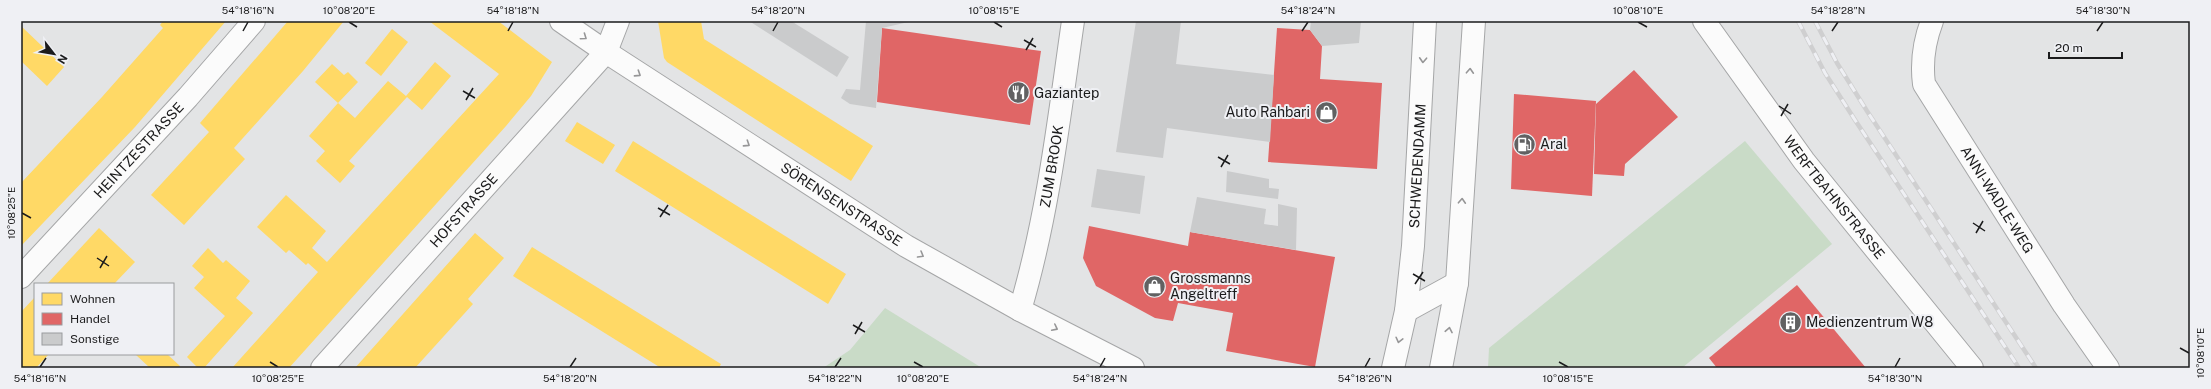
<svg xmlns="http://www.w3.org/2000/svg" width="2211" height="389" font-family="'Public Sans',sans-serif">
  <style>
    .green { fill: #c9dbc7 }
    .homes { fill: #ffd966 }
    .shops { fill: #e06666 }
    .building { fill: #cacbcc }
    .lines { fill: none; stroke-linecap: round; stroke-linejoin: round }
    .minor-casing { stroke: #a5a6a7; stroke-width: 24 }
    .secondary-casing { stroke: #a5a6a7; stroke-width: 24 }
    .minor { stroke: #fbfbfb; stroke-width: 22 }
    .secondary { stroke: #fbfbfb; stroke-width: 22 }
    .rail-casing { stroke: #cfcfd0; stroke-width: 4.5 }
    .rail { stroke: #eff0f4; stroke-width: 3; stroke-dasharray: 9; stroke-linecap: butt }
    .oneway { stroke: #969697 }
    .ticks { fill: none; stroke: #1b1b1c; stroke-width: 1.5 }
    .labels { text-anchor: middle; stroke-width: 4; stroke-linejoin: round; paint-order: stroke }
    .poi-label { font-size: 14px; fill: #1b1b1c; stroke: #eff0f4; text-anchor: start }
    .street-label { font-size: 14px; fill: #1b1b1c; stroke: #eff0f4 }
    .neatline { fill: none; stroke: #1b1b1c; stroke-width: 1.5 }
    .ticks-label { font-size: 10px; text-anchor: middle; fill: #1b1b1c }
  </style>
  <rect width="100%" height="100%" fill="#e3e4e5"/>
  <!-- green -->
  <g class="green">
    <path d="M1745 141 1832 244 1682 368H1488L1489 348Z"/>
    <path d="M885 308 982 368H823L850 350Z"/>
  </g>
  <!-- homes -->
  <g class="homes">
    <path d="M163 21H226L135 127 21 246V183L102 97 163 28 160 25Z"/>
    <path d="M288 21H344L303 71 234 148 245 159 184 225 151 195 209 132 200 123Z"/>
    <path d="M429 21H498L552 62 531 96 506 126 289 368H232L318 272 308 263 306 265 289 250 286 253 257 227 286 195 326 231 312 248 327 262 499 74Z"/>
    <path d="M658 21H701L704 39 873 146 851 181 667 62 664 58Z"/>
    <path d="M21 26 64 67 47 86 21 61Z"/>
    <path d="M392 29 408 42 381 76 365 63Z"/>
    <path d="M435 62 451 76 422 110 407 97 349 161 355 166 340 183 316 161 325 151 309 136 338 103 315 82 332 64 344 75 348 72 358 82 338 103 355 118 388 81 406 96Z"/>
    <path d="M577 122 615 145 603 164 565 141Z"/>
    <path d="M633 141 846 274 828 304 615 171Z"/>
    <path d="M99 228 135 262 114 284H47Z"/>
    <path d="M475 233 504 258 468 299 473 304 415 368H355Z"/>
    <path d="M532 247 721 364 719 368H661L513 276Z"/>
    <path d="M208 248 223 263 226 260 250 281 236 298 253 313 204 368H198L187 357 225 316 194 288 204 277 192 266Z"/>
    <path d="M35 297V354H49L36 368H21V312Z"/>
    <path d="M135 354H167L180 366 179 368H150Z"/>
  </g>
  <!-- shops -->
  <g class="shops">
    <path d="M882 28 1041 51 1030 125 877 102Z"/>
    <path d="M1277 28 1310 30 1322 46 1320 79 1382 83 1377 169 1268 162Z"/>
    <path d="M1634 70 1678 117 1625 164 1624 176 1594 174 1596 104Z"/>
    <path d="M1514 94 1596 101 1592 196 1511 189Z"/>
    <path d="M1089 226 1188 246 1190 232 1335 257 1315 367 1226 351 1233 313 1178 303 1173 321 1155 318 1096 286 1083 258Z"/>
    <path d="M1797 285 1866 368H1717L1709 358Z"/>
  </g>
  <!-- building -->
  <g class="building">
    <path d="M749 21H791L849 57 837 77Z"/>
    <path d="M866 21H913L882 28 876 108 850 104 841 98 846 89 860 90Z"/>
    <path d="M1136 21H1181L1176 64 1274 75 1270 142 1167 128 1163 158 1116 152Z"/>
    <path d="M1311 21H1361L1359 43 1322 46 1310 30Z"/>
    <path d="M1097 169 1145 176 1140 214 1091 207Z"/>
    <path d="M1227 171 1269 179V188L1279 189 1278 199 1226 192Z"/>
    <path d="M1197 197 1266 209 1264 224 1278 226V204L1297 208 1296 250 1190 232Z"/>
  </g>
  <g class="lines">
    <defs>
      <g id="minor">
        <path id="s1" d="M1704 21 1804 161 1972 368"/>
        <path id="s2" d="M1932 21C1924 42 1921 61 1924 84L2064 305 2108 368"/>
        <path id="s3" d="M21 277 188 97 254 21"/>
        <path id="s4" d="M1020 310C1048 216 1059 118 1073 21"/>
        <path d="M1406 311 1457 283"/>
        <path id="s5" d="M322 368 606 52 618 21"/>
      </g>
      <g id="secondary">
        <path id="s6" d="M561 21 606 52 906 246 1020 310 1133 368"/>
        <path id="s7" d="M1393 368 1406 311 1413 246 1425 21"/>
        <path d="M1441 368 1457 283 1474 21"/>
      </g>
    </defs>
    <!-- minor casing -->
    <use href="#minor" class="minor-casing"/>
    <!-- secondary casing -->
    <use href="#secondary" class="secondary-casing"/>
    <!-- minor -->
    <use href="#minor" class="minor"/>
    <!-- secondary -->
    <use href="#secondary" class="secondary"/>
    <defs>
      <g id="rail">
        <path d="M1798 21 1825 73 1855 120 2019 368"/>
        <path d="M1815 21 1837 63 1867 111 2036 368"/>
      </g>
    </defs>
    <!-- rail casing -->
    <use href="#rail" class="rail-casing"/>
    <!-- rail -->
    <use href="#rail" class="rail"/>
  </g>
  <!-- one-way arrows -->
  <defs><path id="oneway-chevron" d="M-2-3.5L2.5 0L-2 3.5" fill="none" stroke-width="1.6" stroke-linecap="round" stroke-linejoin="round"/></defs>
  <g class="oneway">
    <use href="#oneway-chevron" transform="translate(584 37) rotate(35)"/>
    <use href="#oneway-chevron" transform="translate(1423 60) rotate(93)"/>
    <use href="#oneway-chevron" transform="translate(1470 71) rotate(-87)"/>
    <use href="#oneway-chevron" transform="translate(638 74) rotate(33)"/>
    <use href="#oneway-chevron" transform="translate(747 144) rotate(33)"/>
    <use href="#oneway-chevron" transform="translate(1462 201) rotate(-87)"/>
    <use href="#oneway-chevron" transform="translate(921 255) rotate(30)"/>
    <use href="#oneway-chevron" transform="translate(1055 328) rotate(27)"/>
    <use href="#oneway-chevron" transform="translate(1449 330) rotate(-79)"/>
    <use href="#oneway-chevron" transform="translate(1399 340) rotate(104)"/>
  </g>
  <!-- ticks -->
  <path class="ticks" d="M349 22 357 27M994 22 1002 27M1638 22 1647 27M243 31 248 22M508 31 513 22M773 31 778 22M1302 31 1308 22M1832 31 1838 22M2097 31 2103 22M1024 40 1036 47M1026 50 1033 38M463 91 475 98M466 100 473 88M1779 106 1791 114M1781 116 1788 104M1218 157 1230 164M1221 167 1228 155M658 208 670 215M22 213 31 218M660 217 668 205M1973 223 1985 231M1976 233 1983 221M97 258 109 266M100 268 107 256M1413 274 1425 281M1415 284 1423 272M853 325 865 332M855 334 862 322M2180 348 2189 353M270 362 278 367M914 362 923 367M1559 362 1568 367M40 367 46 358M570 367 576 358M835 367 841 358M1100 367 1105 358M1365 367 1370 358M1895 367 1900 358"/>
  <!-- icons -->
  <defs>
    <symbol id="restaurant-disc" viewBox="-11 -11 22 22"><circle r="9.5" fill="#616162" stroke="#eff0f4"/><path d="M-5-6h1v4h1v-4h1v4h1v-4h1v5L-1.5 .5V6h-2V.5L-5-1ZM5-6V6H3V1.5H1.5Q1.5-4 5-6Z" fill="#fff"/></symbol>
    <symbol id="shop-disc" viewBox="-11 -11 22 22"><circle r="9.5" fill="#616162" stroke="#eff0f4"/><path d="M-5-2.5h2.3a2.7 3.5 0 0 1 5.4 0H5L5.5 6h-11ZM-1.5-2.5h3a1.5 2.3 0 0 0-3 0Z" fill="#fff"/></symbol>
    <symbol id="fuel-disc" viewBox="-11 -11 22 22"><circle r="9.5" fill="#616162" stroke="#eff0f4"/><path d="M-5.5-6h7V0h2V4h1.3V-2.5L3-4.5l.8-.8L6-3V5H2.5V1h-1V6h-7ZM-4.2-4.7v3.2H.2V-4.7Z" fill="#fff"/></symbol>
    <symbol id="building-disc" viewBox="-11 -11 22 22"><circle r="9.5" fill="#616162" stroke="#eff0f4"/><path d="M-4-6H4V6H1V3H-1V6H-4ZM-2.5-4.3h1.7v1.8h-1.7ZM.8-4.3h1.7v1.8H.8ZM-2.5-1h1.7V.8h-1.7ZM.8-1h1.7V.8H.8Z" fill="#fff"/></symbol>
  </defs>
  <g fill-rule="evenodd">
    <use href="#restaurant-disc" x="1006" y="80" width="25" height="25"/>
    <use href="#shop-disc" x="1314" y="100" width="25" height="25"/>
    <use href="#fuel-disc" x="1512" y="132" width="25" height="25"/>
    <use href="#shop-disc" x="1142" y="274" width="25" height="25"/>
    <use href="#building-disc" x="1778" y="310" width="25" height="25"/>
  </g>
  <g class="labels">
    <!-- poi labels -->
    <g class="poi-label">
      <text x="1034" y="98">Gaziantep</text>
      <text x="1310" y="117" text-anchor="end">Auto Rahbari</text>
      <text x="1540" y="149">Aral</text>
      <text x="1170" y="283">Grossmanns<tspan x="1170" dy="16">Angeltreff</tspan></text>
      <text x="1806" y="327">Medienzentrum W8</text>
    </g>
    <!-- street labels -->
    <g class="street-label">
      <text dy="5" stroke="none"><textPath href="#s3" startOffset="173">HEINTZESTRASSE</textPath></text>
      <text dy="5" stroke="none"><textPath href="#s7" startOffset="204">SCHWEDENDAMM</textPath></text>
      <text dy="5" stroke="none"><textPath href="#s4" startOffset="147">ZUM BROOK</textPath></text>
      <text dy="5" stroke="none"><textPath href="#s1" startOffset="219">WERFTBAHNSTRASSE</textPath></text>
      <text dy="5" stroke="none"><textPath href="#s2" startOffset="201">ANNI-WADLE-WEG</textPath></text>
      <text dy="5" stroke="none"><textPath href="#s6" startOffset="335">SÖRENSENSTRASSE</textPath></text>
      <text dy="5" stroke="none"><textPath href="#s5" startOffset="212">HOFSTRASSE</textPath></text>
    </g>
  </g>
  <!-- border -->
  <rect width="2211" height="389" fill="none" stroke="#eff0f4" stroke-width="44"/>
  <!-- legend -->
  <rect x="34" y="283" width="140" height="72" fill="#eff0f4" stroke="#9a9b9e"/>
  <rect x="42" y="293" width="20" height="12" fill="#ffd966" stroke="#9a9b9e"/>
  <text x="70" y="303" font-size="12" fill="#1b1b1c">Wohnen</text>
  <rect x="42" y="313" width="20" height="12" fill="#e06666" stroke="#9a9b9e"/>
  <text x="70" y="323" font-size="12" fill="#1b1b1c">Handel</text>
  <rect x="42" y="333" width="20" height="12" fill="#cacbcc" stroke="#9a9b9e"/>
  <text x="70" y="343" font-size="12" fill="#1b1b1c">Sonstige</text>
  <!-- north arrow -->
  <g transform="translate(54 54) rotate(121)" stroke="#eff0f4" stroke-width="3" paint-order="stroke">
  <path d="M0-3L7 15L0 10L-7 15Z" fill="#1b1b1c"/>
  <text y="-6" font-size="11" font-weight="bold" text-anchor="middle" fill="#1b1b1c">N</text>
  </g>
  <!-- scale -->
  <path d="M2049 52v6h73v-6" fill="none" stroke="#1b1b1c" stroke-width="2"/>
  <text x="2055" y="52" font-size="12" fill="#1b1b1c" stroke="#eff0f4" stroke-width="3" paint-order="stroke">20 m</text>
  <rect x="22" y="22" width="2167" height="345" class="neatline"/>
  <g class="ticks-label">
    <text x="248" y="14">54°18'16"N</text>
    <text x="349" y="14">10°08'20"E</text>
    <text x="513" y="14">54°18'18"N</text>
    <text x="778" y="14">54°18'20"N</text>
    <text x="994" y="14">10°08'15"E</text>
    <text x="1308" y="14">54°18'24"N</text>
    <text x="1638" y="14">10°08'10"E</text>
    <text x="1838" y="14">54°18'28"N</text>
    <text x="2103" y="14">54°18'30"N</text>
    <text transform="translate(11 213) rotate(-90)" y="4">10°08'25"E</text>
    <text transform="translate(2200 353) rotate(-90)" y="4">10°08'10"E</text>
    <text x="40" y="382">54°18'16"N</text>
    <text x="278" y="382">10°08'25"E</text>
    <text x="570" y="382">54°18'20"N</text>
    <text x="835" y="382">54°18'22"N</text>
    <text x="923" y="382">10°08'20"E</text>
    <text x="1100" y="382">54°18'24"N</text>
    <text x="1365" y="382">54°18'26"N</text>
    <text x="1568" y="382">10°08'15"E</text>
    <text x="1895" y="382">54°18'30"N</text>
  </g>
</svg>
